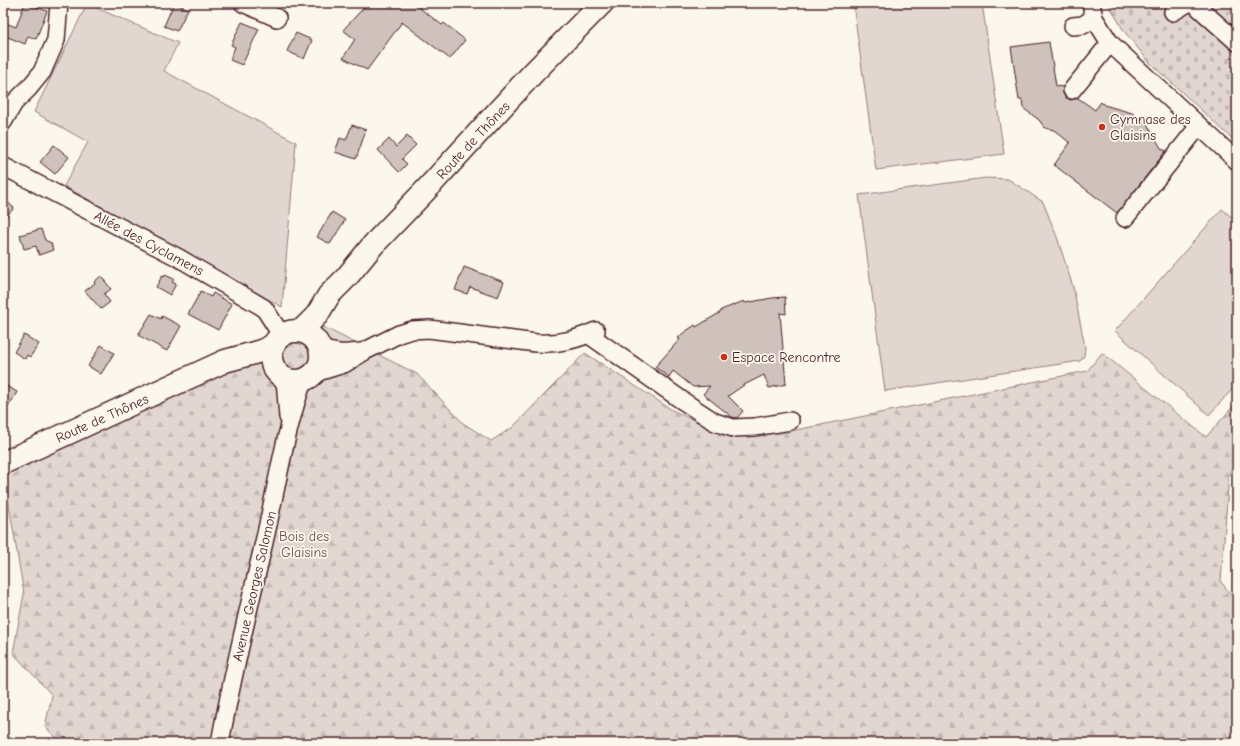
<svg xmlns="http://www.w3.org/2000/svg" width="1240" height="746" font-family="'Comic Neue',sans-serif">
  <style>
    .green { fill: #e2d7d0; stroke: #967b7e }
    .forest { fill: url(#forest-firs); stroke: #967b7e }
    .cemetery { fill: url(#cemetery-stones); stroke: #967b7e }
    .building { fill: #cfc2bc; stroke: #4a1f2b }
    .lines { fill: none; stroke-linecap: round; stroke-linejoin: round }
    .minor-casing { stroke: #4a1f2b; stroke-width: 20 }
    .major-casing { stroke: #4a1f2b; stroke-width: 25 }
    .minor { stroke: #fbf7ec; stroke-width: 17 }
    .major { stroke: #fbf7ec; stroke-width: 22 }
    .poi-dot { fill: #c8321e; stroke: #fbf7ec; stroke-width: 1.5 }
    .labels { text-anchor: middle; stroke-width: 3.5; stroke-linejoin: round; paint-order: stroke }
    .poi-label { font-size: 14px; fill: #4a1f2b; stroke: #fbf7ec; text-anchor: start }
    .street-label { font-size: 14px; fill: #4a1f2b; stroke: #fbf7ec }
    .park-label { font-size: 14px; fill: #704d54; stroke: #fbf7ec }
  </style>
  <defs>
    <pattern id="forest-firs" width="22" height="20" patternUnits="userSpaceOnUse"><rect width="22" height="20" fill="#e2d7d0"/><path d="M5 1l3.5 6h-7zM16 11l3.5 6h-7z" fill="#c3b8b3"/></pattern>
    <pattern id="cemetery-stones" width="16" height="16" patternUnits="userSpaceOnUse"><rect width="16" height="16" fill="#e2d7d0"/><path d="M2 7V4a2 2 0 0 1 4 0v3zM10 15v-3a2 2 0 0 1 4 0v3z" fill="#c3b8b3"/></pattern>
  </defs>
  <rect width="100%" height="100%" fill="#fbf7ec"/>
  <filter id="ink" filterUnits="userSpaceOnUse"><feTurbulence type="fractalNoise" baseFrequency=".025" numOctaves="2"/><feDisplacementMap in="SourceGraphic" scale="8" xChannelSelector="R" yChannelSelector="G"/><feConvolveMatrix kernelMatrix="1 2 1 2 8 2 1 2 1" color-interpolation-filters="sRGB"/></filter>
  <g filter="url(#ink)">
    <!-- green -->
    <g class="green">
      <path d="M853 3H982L1004 154 876 170Z"/>
      <path d="M87 4 178 43 164 71 296 142 282 307 64 186 88 142 34 112Z"/>
      <path d="M986 178 1008 179 1043 202 1057 237 1073 287 1085 347 1084 356 1080 361 885 391 859 195Z"/>
      <path d="M1222 209 1237 222V384L1209 415 1115 331Z"/>
    </g>
    <!-- forest -->
    <path class="forest" d="M313 322 417 374 463 423 491 441 513 427 585 353 672 410 706 426 740 436 781 433 1087 371 1102 353 1206 437 1237 402V463L1229 473 1221 582 1237 602V743H62L45 727 52 695 13 653 24 594 3 469 137 402Z"/>
    <!-- cemetery -->
    <path class="cemetery" d="M1108 3H1237V143L1150 63 1124 31Z"/>
    <!-- building -->
    <g class="building">
      <path d="M25 3 47 11 36 39 28 36 25 44 3 35V22L16 27Z"/>
      <path d="M174 3 188 9 177 31 164 26Z"/>
      <path d="M368 3H413L442 25 444 23 465 40 450 59 402 22 367 70 343 58 355 39 343 30Z"/>
      <path d="M242 22 259 29 242 65 230 60 235 47 231 45Z"/>
      <path d="M296 33 312 40 304 59 287 51Z"/>
      <path d="M1049 42 1056 86 1063 87V93L1065 97 1071 100 1078 98 1095 110 1101 102 1104 105 1132 113 1147 124 1161 148 1166 151 1117 213 1054 165 1070 143 1054 130 1045 128 1039 120 1023 108 1022 100H1019L1011 47Z"/>
      <path d="M352 125 366 130 356 159 335 152 340 138 346 140Z"/>
      <path d="M407 136 416 145 402 159 407 164 399 172 378 150 389 139 396 147Z"/>
      <path d="M54 145 69 157 55 174 40 162Z"/>
      <path d="M3 198 14 208 3 220Z"/>
      <path d="M332 212 345 220 330 244 317 237Z"/>
      <path d="M41 229 45 240 51 243 53 250 39 255 36 246 24 249 20 235Z"/>
      <path d="M464 267 504 282 498 297 470 287 467 294 455 290Z"/>
      <path d="M165 275 174 279 172 282 176 284 170 295 156 287 162 276 164 277Z"/>
      <path d="M101 276 111 289 104 294 110 302 101 309 85 291 95 283 94 282Z"/>
      <path d="M201 291 211 297 213 293 232 304 218 330 188 314Z"/>
      <path d="M785 297 786 314 780 313 786 384 769 388 764 375 744 385 728 396 743 411 737 418 732 417 703 394 710 386 693 387 673 371 669 377 655 367 680 339 678 338 682 334 695 325 696 327 721 312V310L744 301 745 303 772 298Z"/>
      <path d="M151 314 161 319 162 316 181 326 167 351 138 335Z"/>
      <path d="M24 335 39 344 30 357 27 355 25 359 14 352Z"/>
      <path d="M101 345 114 353 101 374 88 366Z"/>
      <path d="M3 384 17 392 3 416Z"/>
    </g>
    <g class="lines">
      <defs>
        <g id="minor">
          <path d="M243 3 277 18"/>
          <path d="M1091 3 1094 18 1110 43 1237 161"/>
          <path d="M1196 3 1199 8 1237 42"/>
          <path d="M1173 12 1188 3"/>
          <path d="M1073 26 1083 25 1094 18"/>
          <path d="M1072 90 1110 43"/>
          <path d="M3 122 14 103 29 88 42 72 56 40 59 3"/>
          <path d="M3 166 179 258 264 308 282 336"/>
          <path d="M1125 218 1199 126"/>
          <path d="M588 334 683 401 715 422 733 428 755 427 790 421"/>
          <path d="M321 349C335 354 346 354 361 352"/>
          <path d="M315 373 344 364 365 351 399 334 412 330 429 329 536 343C560 344 575 340 596 331"/>
          <path d="M285 379 288 417"/>
          <path d="M220 743C233 671 251 600 267 529 278 479 286 429 303 381"/>
        </g>
        <g id="major">
          <circle cx="296" cy="356" r="25"/>
          <path d="M301 331 317 315 329 295 346 278 373 245 424 192 534 72 602 3"/>
          <path d="M3 463 225 361 261 351 274 345"/>
        </g>
      </defs>
      <!-- minor casing -->
      <use href="#minor" class="minor-casing"/>
      <!-- major casing -->
      <use href="#major" class="major-casing"/>
      <!-- minor -->
      <use href="#minor" class="minor"/>
      <!-- major -->
      <use href="#major" class="major"/>
    </g>
  </g>
  <!-- markers -->
  <g class="poi-dot">
    <circle cx="1102" cy="127" r="4"/>
    <circle cx="724" cy="357" r="4"/>
  </g>
  <g class="labels">
    <!-- poi labels -->
    <g class="poi-label">
      <text x="1110" y="124">Gymnase des<tspan x="1110" dy="16">Glaisins</tspan></text>
      <text x="732" y="362">Espace Rencontre</text>
    </g>
    <!-- street labels -->
    <g class="street-label">
      <text transform="translate(473 140) rotate(-47)" y="5">Route de Thônes</text>
      <text transform="translate(149 243) rotate(28)" y="5">Allée des Cyclamens</text>
      <text transform="translate(102 418) rotate(-24)" y="5">Route de Thônes</text>
      <text transform="translate(254 586) rotate(-77)" y="5">Avenue Georges Salomon</text>
    </g>
    <!-- park labels -->
    <g class="park-label">
      <text x="304" y="541">Bois des<tspan x="304" dy="16">Glaisins</tspan></text>
    </g>
  </g>
  <!-- margin -->
  <rect width="1240" height="746" fill="none" stroke="#fbf7ec" stroke-width="16"/>
  <rect x="8" y="8" width="1224" height="730" fill="none" stroke="#4a1f2b" stroke-width="1.5" filter="url(#ink)"/>
</svg>
